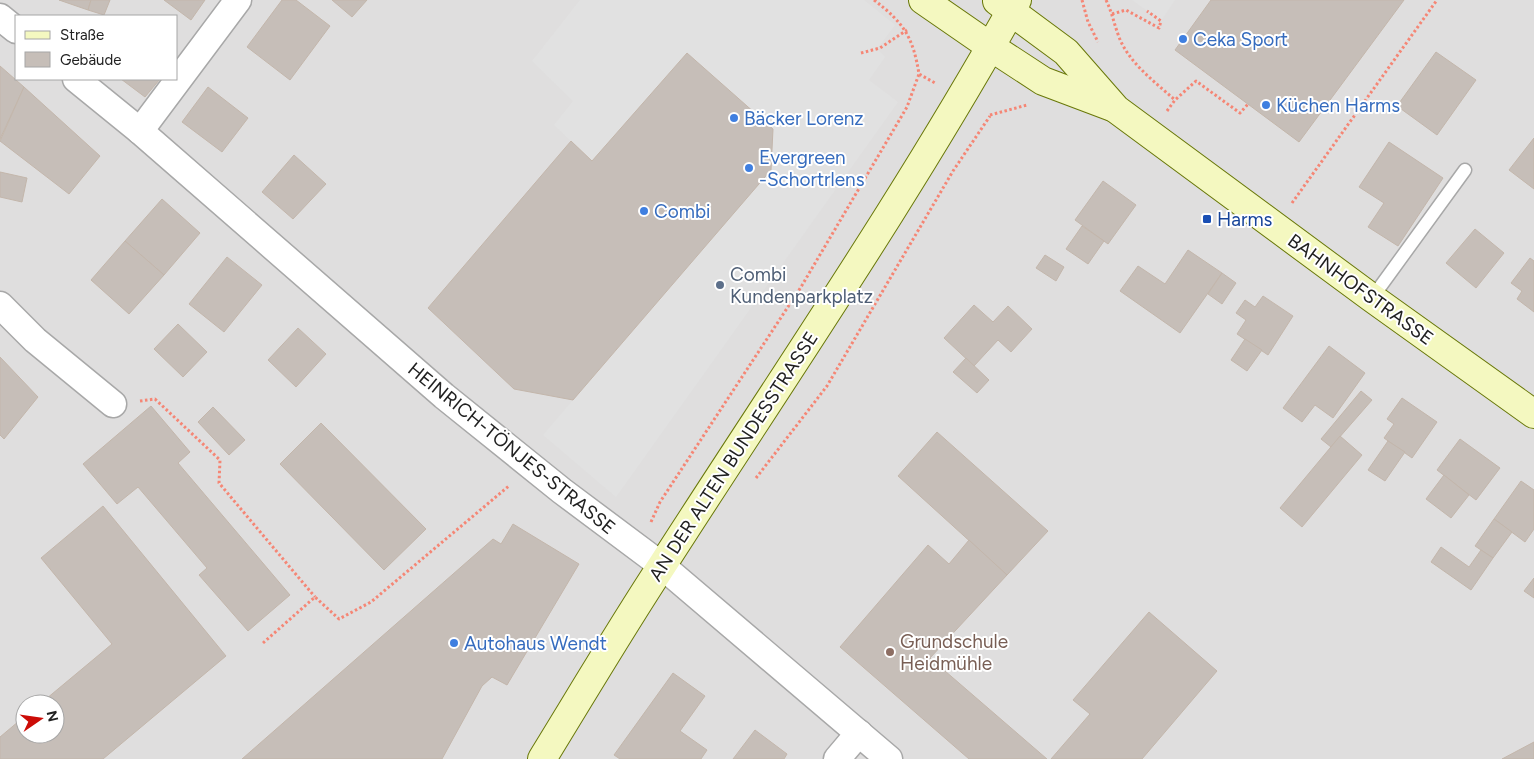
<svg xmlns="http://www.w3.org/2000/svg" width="1534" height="759" font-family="Figtree,sans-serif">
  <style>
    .residential { fill: #dfdede; fill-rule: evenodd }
    .parking { fill: #e1e1e1 }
    .building { fill: #c6beb8; stroke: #c3b6ab }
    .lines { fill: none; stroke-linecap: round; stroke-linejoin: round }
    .lane-casing { stroke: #a8a8a8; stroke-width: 15 }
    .street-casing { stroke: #a8a8a8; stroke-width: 29 }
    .secondary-casing { stroke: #697809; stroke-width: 30 }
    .path { stroke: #f58675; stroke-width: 3; stroke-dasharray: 2.5 2.5; stroke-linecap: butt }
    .lane { stroke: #fff; stroke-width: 12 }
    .street { stroke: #fff; stroke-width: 26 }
    .secondary { stroke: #f4f8c0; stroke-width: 28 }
    .shop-dot { fill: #3f7fe0; stroke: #fff; stroke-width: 2 }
    .transit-dot { fill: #1a4fb4; stroke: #fff; stroke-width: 2 }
    .service-dot { fill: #5c6f8a; stroke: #fff; stroke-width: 2 }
    .education-dot { fill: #8d6e63; stroke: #fff; stroke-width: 2 }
    .labels { text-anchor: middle; stroke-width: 4; stroke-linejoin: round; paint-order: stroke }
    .shop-label { font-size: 19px; fill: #366cbe; stroke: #fff; text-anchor: start }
    .transit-label { font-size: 19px; fill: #164399; stroke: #fff; text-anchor: start }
    .service-label { font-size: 19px; fill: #4e5e75; stroke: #fff; text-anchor: start }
    .street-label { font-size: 19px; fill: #212121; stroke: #fff }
    .education-label { font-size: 19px; fill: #785e54; stroke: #fff; text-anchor: start }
  </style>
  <rect width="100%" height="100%" fill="#f1efe9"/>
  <!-- residential -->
  <path class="residential" d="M0 0H1534V759H0ZM16 16H176V79H16ZM25 704H55V734H25Z"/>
  <!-- parking -->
  <g class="parking">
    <path d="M580 0H864L895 25 877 49 885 57 869 80 898 102 616 497 543 435 770 170 773 129 687 53 592 161 554 125 573 101 532 61Z"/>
    <path d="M1132 0H1175L1161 21Z"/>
  </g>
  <!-- building -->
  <g class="building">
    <path d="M59 0H91L88 10Z"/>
    <path d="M91 0H110L104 15 88 10Z"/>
    <path d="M164 0H205L191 20Z"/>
    <path d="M282 0H296L330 26 290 80 247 47Z"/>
    <path d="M332 0H367L352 17Z"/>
    <path d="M1211 0H1404L1299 142 1175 50Z"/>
    <path d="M1436 52 1476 80 1437 135 1397 106Z"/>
    <path d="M687 53 773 129 771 170 573 400 514 389 428 308 571 141 592 161Z"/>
    <path d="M0 66 24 87 0 139Z"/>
    <path d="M121 79H160L145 97Z"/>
    <path d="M24 87 100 156 69 194 0 141Z"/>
    <path d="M208 87 248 118 222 152 182 122Z"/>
    <path d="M1534 138V189L1509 170Z"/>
    <path d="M1389 142 1443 178 1398 246 1368 227 1384 203 1359 187Z"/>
    <path d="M294 155 326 184 293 219 262 192Z"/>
    <path d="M0 172 27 178 22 202 0 197Z"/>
    <path d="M1103 181 1136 205 1108 244 1075 220Z"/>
    <path d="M162 199 200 233 164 275 125 241Z"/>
    <path d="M1082 226 1104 241 1088 264 1066 249Z"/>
    <path d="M1475 229 1504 253 1476 288 1446 263Z"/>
    <path d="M125 241 164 275 129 314 91 280Z"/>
    <path d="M1188 250 1222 273 1180 333 1120 291 1138 266 1165 284Z"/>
    <path d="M1045 255 1064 267 1056 281 1036 268Z"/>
    <path d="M227 257 262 285 224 332 189 304Z"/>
    <path d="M1530 258 1534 261V312L1517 299 1522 291 1511 283Z"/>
    <path d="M1222 273 1236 283 1222 304 1208 294Z"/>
    <path d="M1263 296 1293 316 1268 355 1237 334 1246 320 1236 313 1245 300 1255 307Z"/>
    <path d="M974 305 993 322 1008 306 1032 329 1011 352 998 340 974 366 944 338Z"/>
    <path d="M178 324 207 352 183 377 154 349Z"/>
    <path d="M298 328 326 354 296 387 268 360Z"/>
    <path d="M1245 339 1262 350 1247 371 1231 360Z"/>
    <path d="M1329 346 1365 373 1333 418 1315 405 1302 422 1283 408Z"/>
    <path d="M0 357 38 397 4 439 0 435Z"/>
    <path d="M966 358 989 380 977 393 953 372Z"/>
    <path d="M1361 391 1372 400 1331 447 1321 439Z"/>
    <path d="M1402 398 1437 422 1412 458 1384 438 1394 424 1387 419Z"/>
    <path d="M151 406 190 452 178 463 290 595 248 631 199 575 207 568 138 487 117 504 83 464Z"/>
    <path d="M213 407 245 440 229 455 198 422Z"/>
    <path d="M321 423 426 529 384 570 280 464Z"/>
    <path d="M937 432 1048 531 1007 575 898 476Z"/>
    <path d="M1340 436 1362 455 1302 527 1280 508Z"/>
    <path d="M1460 439 1500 468 1476 500 1437 470Z"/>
    <path d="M1388 441 1405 452 1385 481 1368 470Z"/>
    <path d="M1444 475 1469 495 1451 518 1426 499Z"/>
    <path d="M1521 481 1534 490V529L1525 542 1494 519Z"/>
    <path d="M103 506 226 656 103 759H0V737L25 716V734H55V704H40L112 644 41 558Z"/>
    <path d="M1494 519 1512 532 1493 558 1475 546Z"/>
    <path d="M513 524 579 564 507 685 492 677 482 686 442 759H242L493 539 501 544Z"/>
    <path d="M969 540 1007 575 930 658 1047 759H969L840 647 928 545 949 564Z"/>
    <path d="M1441 547 1469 567 1481 550 1493 558 1471 590 1431 562Z"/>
    <path d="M1534 578V598L1524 591Z"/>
    <path d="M1149 612 1217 671 1142 759H1051L1090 714 1073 700Z"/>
    <path d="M673 673 705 696 680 731 707 750 701 759H620L614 755Z"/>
    <path d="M755 730 787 754 784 759H733Z"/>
    <path d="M1534 742V759H1502Z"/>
  </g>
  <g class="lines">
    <defs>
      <path id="lane" d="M1372 298 1465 170"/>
      <g id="street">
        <path d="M0 17 16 30"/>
        <path d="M76 79 140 131 444 396 562 491 661 565 889 759"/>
        <path d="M140 131 238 0"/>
        <path d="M0 305 35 340 113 404"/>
        <path d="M837 759 859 733"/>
      </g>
      <g id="secondary">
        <path d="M923 0 991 47 1043 81 1112 107"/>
        <path d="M997 1 1066 52 1116 109 1372 298 1534 414"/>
        <path d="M542 759C582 694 621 628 663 564 783 377 909 194 1017 0"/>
      </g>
    </defs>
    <!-- lane casing -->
    <use href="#lane" class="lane-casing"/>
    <!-- street casing -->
    <use href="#street" class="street-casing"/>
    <!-- secondary casing -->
    <use href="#secondary" class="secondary-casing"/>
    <!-- path -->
    <g class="path">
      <path d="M874 0C904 23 913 37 919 74L935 83"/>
      <path d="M1082 0 1088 22 1098 42"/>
      <path d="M1106 0C1112 12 1114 24 1119 37 1129 63 1155 82 1175 100"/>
      <path d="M1112 14 1126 10 1159 28 1161 21 1147 11"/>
      <path d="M861 53 880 48 907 30"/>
      <path d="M1167 111 1175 100 1196 81 1240 113 1248 104"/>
      <path d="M990 115 1027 105"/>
      <path d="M1292 203 1437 0"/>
      <path d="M140 401 155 399 220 460 219 483 315 597"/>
      <path d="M756 478 827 386 953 171 990 116"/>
      <path d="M651 522 660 502 801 287 907 107 919 74"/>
      <path d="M263 643 315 597 339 619 371 602 510 485"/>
    </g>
    <!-- lane -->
    <use href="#lane" class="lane"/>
    <!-- street -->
    <use href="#street" class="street"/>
    <!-- secondary -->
    <use href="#secondary" class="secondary"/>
  </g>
  <!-- markers -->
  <g class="shop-dot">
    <circle cx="1183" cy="39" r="5"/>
    <circle cx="1266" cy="105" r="5"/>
    <circle cx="734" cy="118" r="5"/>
    <circle cx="749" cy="168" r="5"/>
    <circle cx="644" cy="211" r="5"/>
    <circle cx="454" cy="643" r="5"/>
  </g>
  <rect class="transit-dot" x="1202" y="214" width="10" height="10" rx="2.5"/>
  <circle class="service-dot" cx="720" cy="285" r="5"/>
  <circle class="education-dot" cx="890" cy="652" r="5"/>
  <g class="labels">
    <!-- shop labels -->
    <g class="shop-label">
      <text x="1193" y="46">Ceka Sport</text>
      <text x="1276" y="112">Küchen Harms</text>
      <text x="744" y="125">Bäcker Lorenz</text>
      <text x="759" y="164">Evergreen<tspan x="759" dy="22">-Schortrlens</tspan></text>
      <text x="654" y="218">Combi</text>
      <text x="464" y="650">Autohaus Wendt</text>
    </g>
    <!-- transit labels -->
    <g class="transit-label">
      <text x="1217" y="226">Harms</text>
    </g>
    <!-- service labels -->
    <g class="service-label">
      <text x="730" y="281">Combi<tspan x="730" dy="22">Kundenparkplatz</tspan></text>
    </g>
    <!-- street labels -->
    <g class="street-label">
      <text transform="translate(1361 289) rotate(36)" y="7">BAHNHOFSTRASSE</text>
      <text transform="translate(512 448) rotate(39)" y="7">HEINRICH-TÖNJES-STRASSE</text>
      <text transform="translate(733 456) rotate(-57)" y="7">AN DER ALTEN BUNDESSTRASSE</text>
    </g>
    <!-- education labels -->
    <g class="education-label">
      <text x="900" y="648">Grundschule<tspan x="900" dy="22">Heidmühle</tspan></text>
    </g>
  </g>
  <!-- legend -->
  <rect x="15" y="15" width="162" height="65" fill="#ffffff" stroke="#a6a6a6"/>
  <rect x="25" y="31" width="25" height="8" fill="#f4f8c0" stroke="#a6a6a6"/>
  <text x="60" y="40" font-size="15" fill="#212121">Straße</text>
  <rect x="25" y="52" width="25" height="15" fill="#c6beb8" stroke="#a6a6a6"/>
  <text x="60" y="65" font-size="15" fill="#212121">Gebäude</text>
  <!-- north arrow -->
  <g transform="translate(40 719) rotate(77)"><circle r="24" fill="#ffffff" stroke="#a6a6a6"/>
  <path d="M0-4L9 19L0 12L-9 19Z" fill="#cc0c07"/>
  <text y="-8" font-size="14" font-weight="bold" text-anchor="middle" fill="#212121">N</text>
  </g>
</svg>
